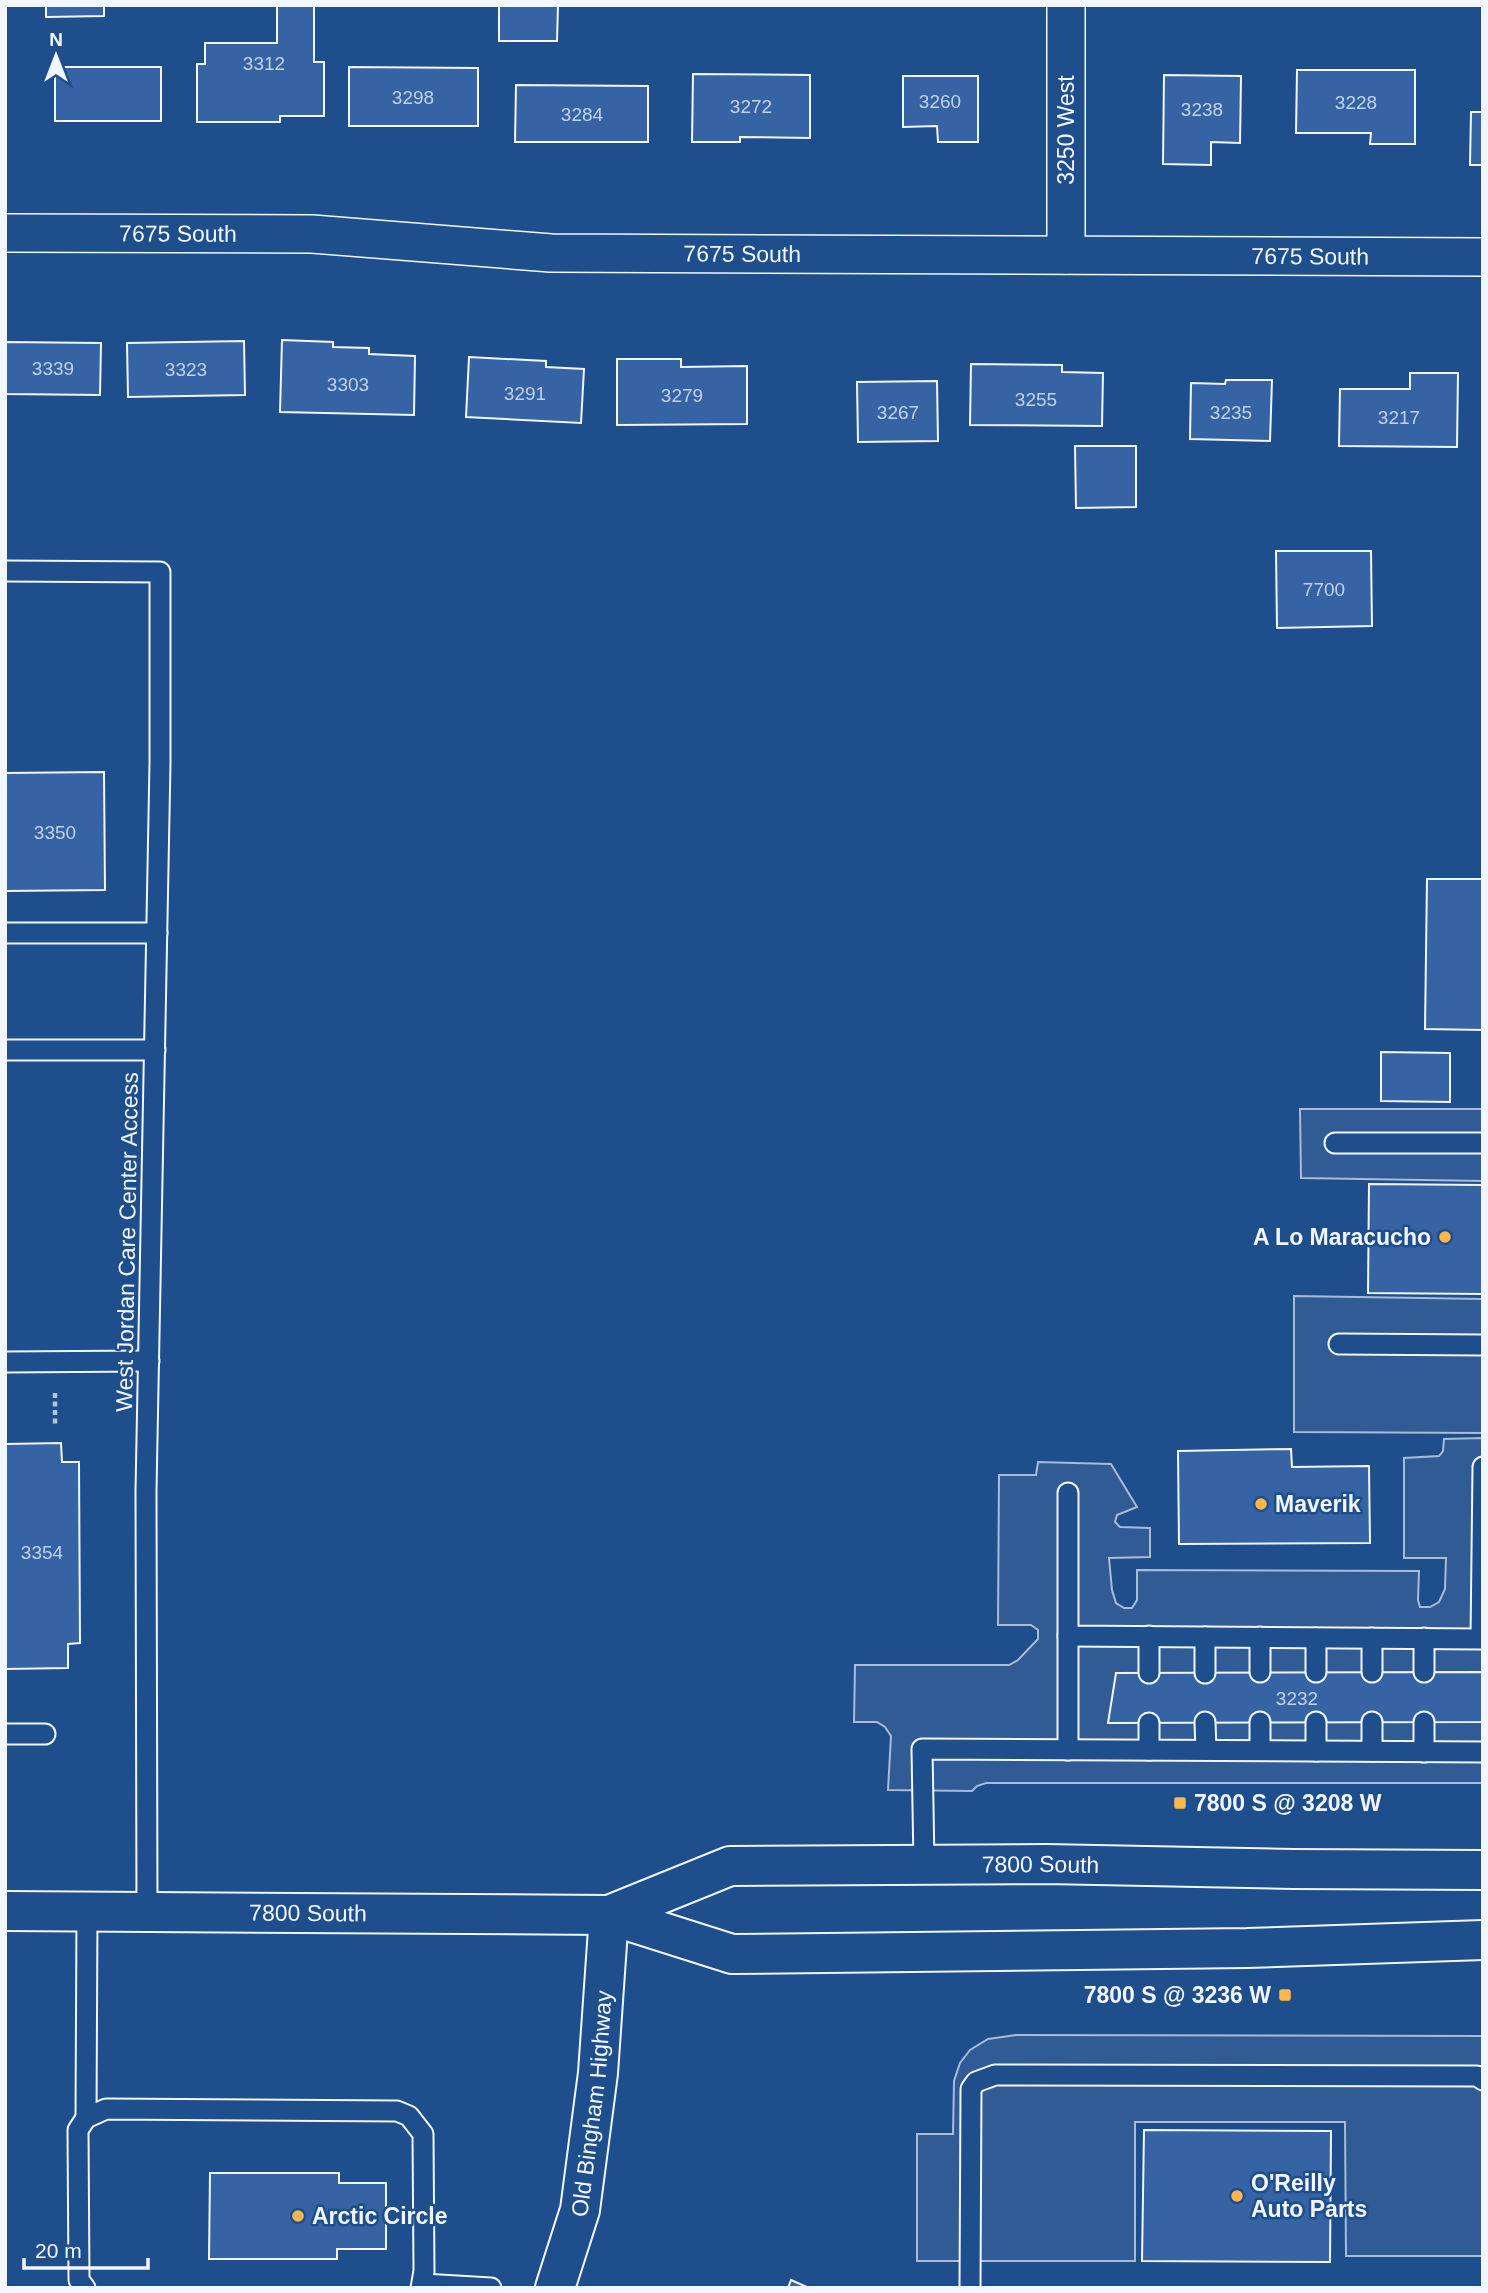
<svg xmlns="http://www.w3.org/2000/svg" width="1488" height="2293" font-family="Helvetica,sans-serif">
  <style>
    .built { fill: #305b95; stroke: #a8bbd7; stroke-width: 2 }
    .building { fill: #3563a3; stroke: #f2f6ff; stroke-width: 2 }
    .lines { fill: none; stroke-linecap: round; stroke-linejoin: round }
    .service-casing { stroke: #f2f6ff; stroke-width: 23 }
    .minor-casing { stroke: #f2f6ff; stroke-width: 40 }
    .tertiary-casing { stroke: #f2f6ff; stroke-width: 42 }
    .primary-casing { stroke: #f2f6ff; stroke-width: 42 }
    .path { stroke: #b3c4dc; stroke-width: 4.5; stroke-dasharray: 5 3.5; stroke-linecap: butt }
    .service { stroke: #1f4e8c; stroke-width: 19 }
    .minor { stroke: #1f4e8c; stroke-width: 37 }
    .tertiary { stroke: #1f4e8c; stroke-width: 38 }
    .primary { stroke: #1f4e8c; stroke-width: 38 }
    .poi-dot { fill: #ffb74d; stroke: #1f4e8c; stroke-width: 2.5 }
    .labels { text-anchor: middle; stroke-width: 5; stroke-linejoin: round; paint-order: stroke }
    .number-label { font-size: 19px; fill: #c3d1e8 }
    .street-label { font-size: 23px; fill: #f2f6ff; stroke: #1f4e8c }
    .poi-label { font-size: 23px; font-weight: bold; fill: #f2f6ff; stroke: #1f4e8c; text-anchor: start }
  </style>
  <rect width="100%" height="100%" fill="#1f4e8c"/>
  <!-- built -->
  <g class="built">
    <path d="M1300 1109H1483V1181L1301 1178Z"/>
    <path d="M1294 1296 1483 1299V1433L1294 1432Z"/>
    <path d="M1483 1438V1783H986L977 1786 972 1791 888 1790 891 1736 885 1727 877 1722H854L855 1665H1009L1018 1660 1038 1639V1630L1031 1625H998L999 1475H1036L1038 1462 1111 1464 1137 1507 1117 1515 1115 1522 1120 1527 1150 1528V1557L1109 1558 1112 1590 1116 1603 1124 1608H1132L1137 1600V1570L1419 1571 1418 1600 1420 1607H1430L1439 1602 1445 1589 1446 1558H1404V1458L1439 1456 1443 1451 1444 1439Z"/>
    <path d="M1016 2035 1483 2036V2256H1346L1345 2122H1135V2261H917V2134H953L954 2081 960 2063 970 2050 988 2039Z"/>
  </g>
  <!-- building -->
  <g class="building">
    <path d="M46 5H104V16L46 17Z"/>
    <path d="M277 5H314V62H324V116H280V122H197V64H205V43H277Z"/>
    <path d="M499 5H558L557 41H499Z"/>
    <rect x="55" y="67" width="106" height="54"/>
    <path d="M349 67 478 68V126H349Z"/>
    <path d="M1297 70H1415V144H1370L1371 133H1296Z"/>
    <path d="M693 74 810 75V138L740 137V142H692Z"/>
    <path d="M1164 75 1241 76 1240 143 1211 142V165L1163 164Z"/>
    <path d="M903 76H978V142H938L937 126 903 127Z"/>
    <path d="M516 85 648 86V142H515Z"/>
    <path d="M1471 112H1483V165H1470Z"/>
    <path d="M282 340 333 342V347L369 348V354L415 356 414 415 280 412Z"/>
    <path d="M244 341 245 395 128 397 127 343Z"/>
    <path d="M5 342 101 343 100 395 5 394Z"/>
    <path d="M469 357 546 361V367L584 369 581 423 466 417Z"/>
    <path d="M617 359H681V367L747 366V424L617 425Z"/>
    <path d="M971 364 1062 365V372L1103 373 1102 426 970 425Z"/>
    <path d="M1410 373H1458L1457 447 1339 446 1340 389H1410Z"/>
    <path d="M1226 380H1272L1270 441 1190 439 1191 383 1225 384Z"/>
    <path d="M937 381 938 441 858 442 857 382Z"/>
    <path d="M1075 446H1136V507L1076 508Z"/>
    <path d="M1276 551H1371L1372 626 1277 628Z"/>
    <path d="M104 772 105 890 5 891V773Z"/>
    <path d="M1427 879H1483V1030L1425 1029Z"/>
    <path d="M1381 1052 1450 1053V1102L1381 1101Z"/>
    <path d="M1369 1184 1483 1185V1294L1368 1293Z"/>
    <path d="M61 1443 62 1462H79L80 1643 68 1644V1668L5 1669V1444Z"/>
    <path d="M1291 1449 1292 1467 1369 1466 1370 1543 1179 1544 1178 1451Z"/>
    <path d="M1483 1672V1722L1108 1723 1116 1673Z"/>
    <path d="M1144 2130 1331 2131 1330 2262 1142 2261Z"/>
    <path d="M210 2173H339V2183H386V2249H337V2259H209Z"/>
    <path d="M791 2280 809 2288H788Z"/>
  </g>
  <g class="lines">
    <defs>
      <g id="service">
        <path d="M5 571 160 572V763L146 1491 147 1912"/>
        <path d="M5 933H157"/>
        <path d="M5 1050H155"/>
        <path d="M1335 1143H1483"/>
        <path d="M1339 1344 1483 1345"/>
        <path d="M5 1362 149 1361"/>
        <path d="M1068 1493V1636L1481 1639 1483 1467"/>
        <path d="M1149 1636V1673"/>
        <path d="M1205 1637V1673"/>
        <path d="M1260 1637V1672"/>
        <path d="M1316 1638V1672"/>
        <path d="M1372 1638V1672"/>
        <path d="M1424 1638V1672"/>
        <path d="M1205 1722 1206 1750"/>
        <path d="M1260 1722V1750"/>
        <path d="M1316 1722V1751"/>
        <path d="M1372 1722V1751"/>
        <path d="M1424 1722V1752"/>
        <path d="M1149 1723V1750"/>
        <path d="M5 1734H45"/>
        <path d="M1068 1750V1636"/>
        <path d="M924 1864 922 1749 1483 1752"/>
        <path d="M86 2118 87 1912"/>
        <path d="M423 2284 491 2288"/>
        <path d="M85 2288 79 2280 78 2130 86 2118 106 2109 397 2111 409 2116 423 2134 424 2271 421 2288"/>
        <path d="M970 2288 971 2089 976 2082 995 2075 1477 2076 1483 2080"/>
      </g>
      <g id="minor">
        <path d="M1066 5V255"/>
        <path id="s1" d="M5 233 312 234 551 253 1483 257"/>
      </g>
      <g id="tertiary">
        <path id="s2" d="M555 2288 580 2210 598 2073 609 1915"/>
      </g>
      <g id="primary">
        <path id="s3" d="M5 1911 609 1915 732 1954 1247 1948 1483 1940"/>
        <path id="s4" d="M609 1915 730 1866 1046 1864 1293 1869 1483 1870"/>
      </g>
    </defs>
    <!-- service casing -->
    <use href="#service" class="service-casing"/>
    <!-- minor casing -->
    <use href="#minor" class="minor-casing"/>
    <!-- tertiary casing -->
    <use href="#tertiary" class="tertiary-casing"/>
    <!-- primary casing -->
    <use href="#primary" class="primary-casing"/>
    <!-- path -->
    <path class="path" d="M55 1393V1427"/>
    <!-- service -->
    <use href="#service" class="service"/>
    <!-- minor -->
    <use href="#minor" class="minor"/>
    <!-- tertiary -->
    <use href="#tertiary" class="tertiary"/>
    <!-- primary -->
    <use href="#primary" class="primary"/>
  </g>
  <!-- markers -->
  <g class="poi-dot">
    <circle cx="1445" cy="1237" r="7"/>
    <circle cx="1261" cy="1504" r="7"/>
    <rect x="1173" y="1796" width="14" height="14" rx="3.5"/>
    <rect x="1278" y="1988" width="14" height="14" rx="3.5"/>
    <circle cx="1237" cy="2196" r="7"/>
    <circle cx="298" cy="2216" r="7"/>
  </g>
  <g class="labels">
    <!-- number labels -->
    <g class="number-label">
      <text x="264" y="70">3312</text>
      <text x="413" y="104">3298</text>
      <text x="940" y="108">3260</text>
      <text x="1356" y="109">3228</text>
      <text x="751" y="113">3272</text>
      <text x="1202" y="116">3238</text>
      <text x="582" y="121">3284</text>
      <text x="53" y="375">3339</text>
      <text x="186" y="376">3323</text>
      <text x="348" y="391">3303</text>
      <text x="525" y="400">3291</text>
      <text x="682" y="402">3279</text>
      <text x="1036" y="406">3255</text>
      <text x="898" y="419">3267</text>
      <text x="1231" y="419">3235</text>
      <text x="1399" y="424">3217</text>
      <text x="1324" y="596">7700</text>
      <text x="55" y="839">3350</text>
      <text x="42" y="1559">3354</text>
      <text x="1297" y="1705">3232</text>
    </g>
    <!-- street labels -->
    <g class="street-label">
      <text transform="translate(1066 130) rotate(-90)" y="8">3250 West</text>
      <text dy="8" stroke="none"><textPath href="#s1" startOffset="173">7675 South</textPath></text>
      <text dy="8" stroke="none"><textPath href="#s1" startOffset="738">7675 South</textPath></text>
      <text dy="8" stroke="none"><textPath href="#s1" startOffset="1306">7675 South</textPath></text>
      <text transform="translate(127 1242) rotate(-89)" y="8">West Jordan Care Center Access</text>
      <text dy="8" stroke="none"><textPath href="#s4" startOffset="441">7800 South</textPath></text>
      <text dy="8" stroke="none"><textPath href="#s3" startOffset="303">7800 South</textPath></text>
      <text dy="8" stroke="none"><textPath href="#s2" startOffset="189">Old Bingham Highway</textPath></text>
    </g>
    <!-- poi labels -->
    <g class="poi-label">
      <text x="1431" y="1245" text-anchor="end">A Lo Maracucho</text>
      <text x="1275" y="1512">Maverik</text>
      <text x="1194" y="1811">7800 S @ 3208 W</text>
      <text x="1271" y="2003" text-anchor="end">7800 S @ 3236 W</text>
      <text x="1251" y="2191">O'Reilly<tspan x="1251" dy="26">Auto Parts</tspan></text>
      <text x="312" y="2224">Arctic Circle</text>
    </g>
  </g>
  <!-- border -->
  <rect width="1488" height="2293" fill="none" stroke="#f2f6ff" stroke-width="14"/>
  <!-- north arrow -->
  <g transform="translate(56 56)" stroke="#1f4e8c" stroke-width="5" paint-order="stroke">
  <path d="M0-5L12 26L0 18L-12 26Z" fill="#f2f6ff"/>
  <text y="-10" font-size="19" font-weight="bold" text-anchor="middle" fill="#f2f6ff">N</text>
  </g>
  <!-- scale -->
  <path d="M24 2258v10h124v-10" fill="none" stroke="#f2f6ff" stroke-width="3.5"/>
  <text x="35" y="2258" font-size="21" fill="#f2f6ff" stroke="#1f4e8c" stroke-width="5" paint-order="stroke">20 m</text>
</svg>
